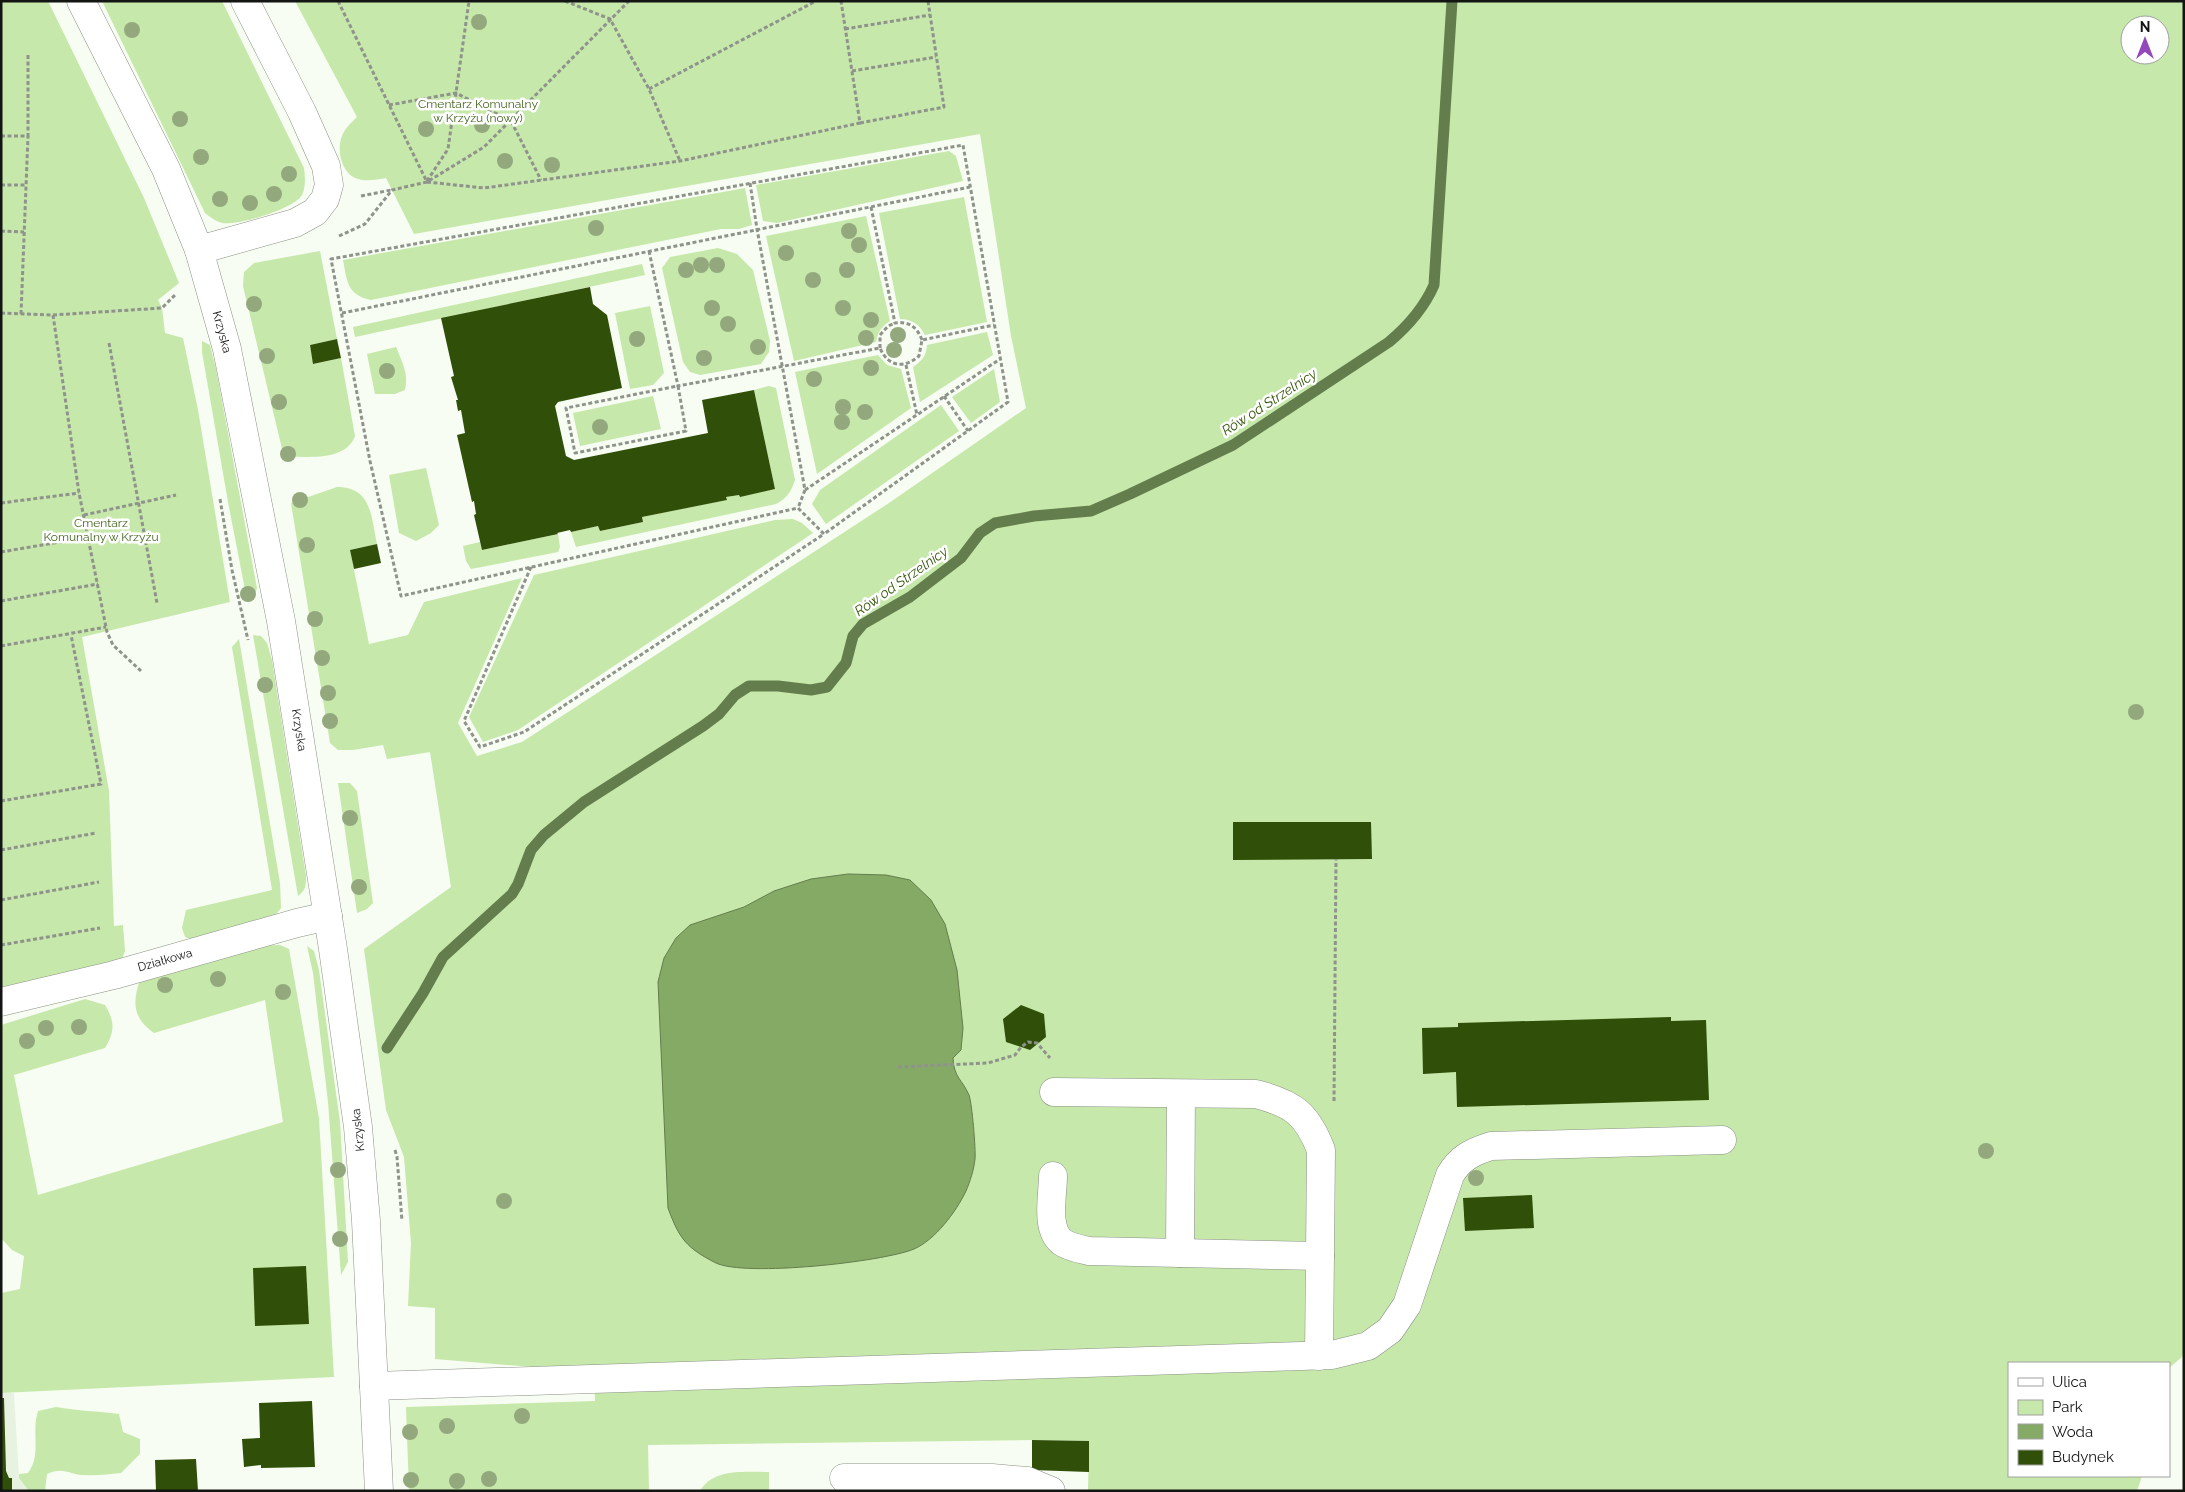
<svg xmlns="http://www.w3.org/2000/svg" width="2185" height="1492" font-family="Raleway,sans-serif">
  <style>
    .built { fill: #e8f2e1 }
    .green { fill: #c6e8aa; fill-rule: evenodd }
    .water { fill: #85aa66; stroke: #637d4d }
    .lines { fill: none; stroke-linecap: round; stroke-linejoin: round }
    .stream { stroke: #637d4d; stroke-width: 11 }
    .building { fill: #304f08 }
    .minor-casing { stroke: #8b9087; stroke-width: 29 }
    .path { stroke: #8f938c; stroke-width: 3; stroke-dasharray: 4 2.5; stroke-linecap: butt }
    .minor { stroke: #fff; stroke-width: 28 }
    .tree { fill: #93a97d }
    .labels { text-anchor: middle; stroke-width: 5; stroke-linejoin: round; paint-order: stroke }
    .park-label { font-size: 12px; fill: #42641e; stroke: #fff }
    .street-label { font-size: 12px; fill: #131512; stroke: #fff }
    .water-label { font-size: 14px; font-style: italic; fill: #325308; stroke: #fff }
  </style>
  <rect width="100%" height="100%" fill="#f7fdf2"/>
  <!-- built -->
  <path class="built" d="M1 1393H14L19 1478 29 1491H1Z"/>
  <!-- green -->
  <g class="green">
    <path d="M1 1H48L144 198 179 283 158 300 162 308 165 333 183 338 198 410 230 602 82 637 109 791 114 926 123 925 125 951 122 959 1 988Z"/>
    <path d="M102 1H222L304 168C305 176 306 187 302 195 294 209 237 226 222 223 215 221 210 217 205 213Z"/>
    <path d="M295 1H2184V1351L2182 1357 2169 1368V1363H2009V1476H2142L2137 1491H1088L1089 1441 1032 1440 648 1445 649 1491H409L406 1407 595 1401 594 1372 435 1359V1308L408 1306 411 1243 404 1157 386 1110 364 949 451 887 430 752 387 759 383 745 353 750H338L330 743 291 503 337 487C372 487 371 517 377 544L350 550 369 644 408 635 424 602 522 578 458 723 477 756 522 742 889 503 1026 408 1011 336 980 134 414 234 386 178C378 179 367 182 358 179 342 175 336 150 342 136 345 128 351 123 357 117ZM2130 25H2160V55H2130Z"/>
    <path d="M949 151 956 156 963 181 777 223 763 221 756 185Z"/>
    <path d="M745 188 752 225 739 229H721L371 300C347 295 347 281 343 260Z"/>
    <path d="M964 197 987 322 925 335C920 325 912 319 900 319L879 213Z"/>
    <path d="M866 216 890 321C881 327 878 332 876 342L794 361 766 236Z"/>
    <path d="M718 248 737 254 753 270 770 341 769 352 761 364 700 375 690 372 683 362 662 268 670 257Z"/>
    <path d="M320 251 337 339 310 345 314 364 341 358 355 436C345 462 308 456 284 457L243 286 244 272 254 263Z"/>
    <path d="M642 264 645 275 355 337 353 327Z"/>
    <path d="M650 306 664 373 653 385 630 389 615 313Z"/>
    <path d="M987 332 993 355 920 402 913 367C921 362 927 355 927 345Z"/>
    <path d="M202 341 210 345 216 369 257 588 254 597 247 600 228 502 202 352Z"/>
    <path d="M396 347C402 362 409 374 405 390L395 394H375L367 354Z"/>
    <path d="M878 355 887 365 901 369 911 408 817 474 795 372Z"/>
    <path d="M994 369 1000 402 971 423 952 397Z"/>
    <path d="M769 386 776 388 795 480C791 492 787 498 776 504L576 547 571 532 598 526 600 531 643 522 642 517 726 500V497L739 495 740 496 775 489 754 390Z"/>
    <path d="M653 396 661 429 580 446 573 413Z"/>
    <path d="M941 405 959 431 826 524 812 504 820 490Z"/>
    <path d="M426 468 439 525 431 533 416 541 399 533 389 475Z"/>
    <path d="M793 519 802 523 813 533 518 730 483 742 469 717 534 575 775 520Z"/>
    <path d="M558 534 560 547 558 552 471 569 466 561 463 546 480 542 482 550Z"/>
    <path d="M253 635 261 636 267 643 272 660 306 876C306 885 306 890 298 896Z"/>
    <path d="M239 639 280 883 281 908 273 918 193 940 185 937 182 928 186 910 272 890 232 647Z"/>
    <path d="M338 783H350L357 791 373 903 367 909 357 913Z"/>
    <path d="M280 945 289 949 319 1118 334 1377 1 1393V1293L20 1289 24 1256 12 1250 1 1238V1025L85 999 105 1005C115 1022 115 1031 105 1048L14 1075 38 1195 283 1122 265 1000 154 1033C133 1018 132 1003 140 980L254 946Z"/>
    <path d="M307 946 314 951 319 970 340 1122 348 1262 341 1275 328 1102 313 973Z"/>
    <path d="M56 1407C77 1411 98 1411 119 1414L123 1432 140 1439V1454L121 1473C109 1474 97 1476 85 1475 70 1475 63 1466 47 1474L45 1491H29L19 1478V1474L28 1473C42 1455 31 1432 38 1411Z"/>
    <path d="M769 1472V1491H700C713 1468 746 1472 769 1472Z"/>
  </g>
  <!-- water -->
  <path class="water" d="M848 874 886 875 910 880 931 900 945 924 957 970 963 1028 961 1050 953 1058C954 1078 962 1079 969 1095 972 1103 976 1150 975 1159 974 1169 970 1182 966 1191 956 1212 935 1240 914 1249 883 1262 745 1277 716 1263 686 1248 679 1238 668 1208L658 982 664 958 676 938 690 925 744 907 774 891 811 879Z"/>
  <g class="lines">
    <!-- stream -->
    <path class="stream" d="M387 1048 423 993 443 957 512 894 518 884 531 850 544 835 584 802 703 726 719 714 735 695 749 686H778L811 690 827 687 846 663 853 636 863 624 910 597 961 558 980 533 995 523 1034 516 1091 511 1130 494 1233 445 1389 342C1408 326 1424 308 1434 285L1452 1"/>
  </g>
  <!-- building -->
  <g class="building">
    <path d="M590 287 593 304 607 315 622 388 558 402 555 406 566 456 574 460 708 433 702 400 754 390 775 489 740 497 739 495 726 497 727 500 642 517 643 522 600 531 598 526 571 532 570 530 557 533 558 534 482 550 474 515 476 514 474 501 472 502 457 435 465 433 461 410 458 411 456 400H458L451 377 454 376 441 318Z"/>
    <path d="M337 339 341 358 313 364 310 345Z"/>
    <path d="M377 544 381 563 354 569 350 550Z"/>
    <path d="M1233 822H1371L1372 859 1233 860Z"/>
    <path d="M1021 1005 1044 1014 1046 1037 1030 1050 1006 1042 1003 1019Z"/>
    <path d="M1671 1017V1021L1706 1020 1709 1100 1457 1107 1456 1072 1423 1074 1422 1028 1458 1027V1023Z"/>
    <path d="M1532 1195 1534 1228 1465 1231 1463 1198Z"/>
    <path d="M306 1266 309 1324 255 1326 253 1268Z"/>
    <path d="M1 1398H4L6 1471 9 1478H12V1491H1Z"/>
    <path d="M312 1401 315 1467 261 1468V1465L244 1467 242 1439 260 1438 259 1403Z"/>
    <path d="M1032 1440 1089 1441V1472L1032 1470Z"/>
    <path d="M196 1459 198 1491H156L155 1460Z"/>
  </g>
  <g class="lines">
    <defs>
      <g id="minor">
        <path d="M81 1 166 169 199 250 227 349 281 621 333 949 358 1127 366 1221 379 1491"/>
        <path d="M199 250 295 223 315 212 325 199 329 185 326 166 302 112 245 1"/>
        <path d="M1 1002 114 975 297 923 328 916"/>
        <path d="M1054 1092 1256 1094C1294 1104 1307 1114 1321 1150L1319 1356"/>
        <path d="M1053 1176C1053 1195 1045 1229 1062 1242 1069 1247 1080 1249 1089 1251L1320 1256"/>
        <path d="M1180 1253 1181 1094"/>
        <path d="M374 1386 1332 1355 1368 1346 1390 1330 1407 1305 1450 1175C1460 1158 1472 1152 1491 1146L1722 1140"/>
        <path d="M844 1478H992L1027 1481 1051 1491"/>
      </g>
    </defs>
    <!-- minor casing -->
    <use href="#minor" class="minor-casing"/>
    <!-- path -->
    <g class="path">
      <path d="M338 1 427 182"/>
      <path d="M565 1 610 19 649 89 680 161"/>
      <path d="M845 29 930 15"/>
      <path d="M852 71 936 57"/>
      <path d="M649 89 816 1"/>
      <path d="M389 105 456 93 511 121 541 180"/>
      <path d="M860 123 944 107 928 1"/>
      <path d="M1 136H28V53"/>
      <path d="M427 181 448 149 469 1"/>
      <path d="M427 182 484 188 680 161 860 123 841 1"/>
      <path d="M750 183 757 229 805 490 798 508"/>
      <path d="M1 185H26"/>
      <path d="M361 196 391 190"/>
      <path d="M871 207 895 323C909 321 917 327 922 340"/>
      <path d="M1 231 24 232"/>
      <path d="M339 236 365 224 392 190 427 182 484 147 629 1"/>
      <path d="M649 251 678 386 880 348C888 367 904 369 919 356L922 340 994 325"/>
      <path d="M1 313 53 315 79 493 107 632 113 645 141 671"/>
      <path d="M342 313 970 187"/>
      <path d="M21 314 28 136"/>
      <path d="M53 315 162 308 176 294"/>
      <path d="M109 343 157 603"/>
      <path d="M880 348V335L888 326 895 323"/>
      <path d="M906 365 917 415"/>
      <path d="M678 386 686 431 575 453 566 408Z"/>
      <path d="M944 396 968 431"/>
      <path d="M805 490 1000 359"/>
      <path d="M220 499 232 570 248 640"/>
      <path d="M1 503 79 493"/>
      <path d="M84 515 176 495"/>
      <path d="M1 552 89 537"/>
      <path d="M531 567 464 721 480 747 524 732 824 534 798 508 401 596 370 461 331 259 963 145 1008 402 824 534"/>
      <path d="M1 601 98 584"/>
      <path d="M1 646 106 627"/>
      <path d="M1 801 101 784 71 635"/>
      <path d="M1 850 96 833"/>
      <path d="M1 900 99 882"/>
      <path d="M1 945 100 928"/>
      <path d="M898 1067 988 1063 1015 1055 1021 1047 1028 1042 1037 1043 1050 1058"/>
      <path d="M1334 1101 1336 859"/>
      <path d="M395 1150 397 1157 402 1221"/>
    </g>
    <!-- minor -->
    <use href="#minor" class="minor"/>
  </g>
  <!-- trees -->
  <g class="tree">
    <circle cx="479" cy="22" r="8"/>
    <circle cx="132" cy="30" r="8"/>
    <circle cx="180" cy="119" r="8"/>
    <circle cx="482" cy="125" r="8"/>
    <circle cx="426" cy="129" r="8"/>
    <circle cx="201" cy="157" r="8"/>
    <circle cx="505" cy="161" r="8"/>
    <circle cx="552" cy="165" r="8"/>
    <circle cx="289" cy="174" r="8"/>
    <circle cx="274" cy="194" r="8"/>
    <circle cx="220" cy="199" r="8"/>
    <circle cx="250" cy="203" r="8"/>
    <circle cx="596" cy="228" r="8"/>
    <circle cx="849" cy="231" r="8"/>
    <circle cx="859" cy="245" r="8"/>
    <circle cx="786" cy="253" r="8"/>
    <circle cx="701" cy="265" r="8"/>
    <circle cx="717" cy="265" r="8"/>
    <circle cx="686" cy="270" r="8"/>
    <circle cx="847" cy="270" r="8"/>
    <circle cx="813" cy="280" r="8"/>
    <circle cx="254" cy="304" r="8"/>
    <circle cx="712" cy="308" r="8"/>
    <circle cx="843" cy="308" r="8"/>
    <circle cx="871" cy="320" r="8"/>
    <circle cx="728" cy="324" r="8"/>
    <circle cx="898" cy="335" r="8"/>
    <circle cx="866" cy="338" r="8"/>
    <circle cx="637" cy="339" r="8"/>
    <circle cx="758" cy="347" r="8"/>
    <circle cx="894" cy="350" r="8"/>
    <circle cx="267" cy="356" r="8"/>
    <circle cx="704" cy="358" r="8"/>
    <circle cx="871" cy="368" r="8"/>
    <circle cx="387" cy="371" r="8"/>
    <circle cx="814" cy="379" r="8"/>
    <circle cx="279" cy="402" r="8"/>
    <circle cx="843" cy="407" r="8"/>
    <circle cx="865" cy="412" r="8"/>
    <circle cx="842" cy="422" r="8"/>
    <circle cx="600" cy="427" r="8"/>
    <circle cx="288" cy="454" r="8"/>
    <circle cx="300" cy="500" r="8"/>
    <circle cx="307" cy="545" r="8"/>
    <circle cx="248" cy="594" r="8"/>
    <circle cx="315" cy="619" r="8"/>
    <circle cx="322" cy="658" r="8"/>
    <circle cx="265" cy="685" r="8"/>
    <circle cx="328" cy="693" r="8"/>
    <circle cx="2136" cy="712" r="8"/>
    <circle cx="330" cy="721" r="8"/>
    <circle cx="350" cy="818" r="8"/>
    <circle cx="359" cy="887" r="8"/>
    <circle cx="218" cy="979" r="8"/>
    <circle cx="165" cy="985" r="8"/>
    <circle cx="283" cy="992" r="8"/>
    <circle cx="79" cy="1027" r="8"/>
    <circle cx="46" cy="1028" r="8"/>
    <circle cx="27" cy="1041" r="8"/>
    <circle cx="1986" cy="1151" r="8"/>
    <circle cx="338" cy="1170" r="8"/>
    <circle cx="1476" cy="1178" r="8"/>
    <circle cx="504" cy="1201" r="8"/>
    <circle cx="340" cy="1239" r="8"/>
    <circle cx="522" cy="1416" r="8"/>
    <circle cx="447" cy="1426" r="8"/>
    <circle cx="410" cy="1432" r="8"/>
    <circle cx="489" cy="1479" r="8"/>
    <circle cx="411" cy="1480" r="8"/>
    <circle cx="457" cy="1481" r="8"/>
  </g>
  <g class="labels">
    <!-- park labels -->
    <g class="park-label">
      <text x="478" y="108">Cmentarz Komunalny<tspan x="478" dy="14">w Krzyżu (nowy)</tspan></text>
      <text x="101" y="527">Cmentarz<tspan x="101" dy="14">Komunalny w Krzyżu</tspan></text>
    </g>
    <!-- street labels -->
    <g class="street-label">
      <text transform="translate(222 332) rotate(75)" y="4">Krzyska</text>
      <text transform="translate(299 730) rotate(81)" y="4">Krzyska</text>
      <text transform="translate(165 960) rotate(-16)" y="4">Działkowa</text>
      <text transform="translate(358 1130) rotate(-96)" y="4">Krzyska</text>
    </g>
    <!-- water labels -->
    <g class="water-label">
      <text transform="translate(1269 402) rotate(-33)" y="5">Rów od Strzelnicy</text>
      <text transform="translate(901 581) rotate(-35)" y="5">Rów od Strzelnicy</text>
    </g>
  </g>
  <!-- border -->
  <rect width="2185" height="1492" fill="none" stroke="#131512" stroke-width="5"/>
  <!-- legend -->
  <rect x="2008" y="1362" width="162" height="115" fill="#ffffff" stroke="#a1a1a0"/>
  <rect x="2018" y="1378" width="25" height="8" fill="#ffffff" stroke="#a1a1a0"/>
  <text x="2052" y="1387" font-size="15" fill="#131512">Ulica</text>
  <rect x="2018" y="1400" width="25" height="15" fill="#c6e8aa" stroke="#a1a1a0"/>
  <text x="2052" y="1412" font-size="15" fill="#131512">Park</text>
  <rect x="2018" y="1424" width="25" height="15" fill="#85aa66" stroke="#a1a1a0"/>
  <text x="2052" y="1437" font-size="15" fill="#131512">Woda</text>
  <rect x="2018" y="1450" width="25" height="15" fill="#304f08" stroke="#a1a1a0"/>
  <text x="2052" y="1462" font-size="15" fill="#131512">Budynek</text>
  <!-- north arrow -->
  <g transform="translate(2145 40)"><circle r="24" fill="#ffffff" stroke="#a1a1a0"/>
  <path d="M0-4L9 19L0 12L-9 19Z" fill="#9349bb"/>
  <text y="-8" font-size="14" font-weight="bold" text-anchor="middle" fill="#131512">N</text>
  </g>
</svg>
